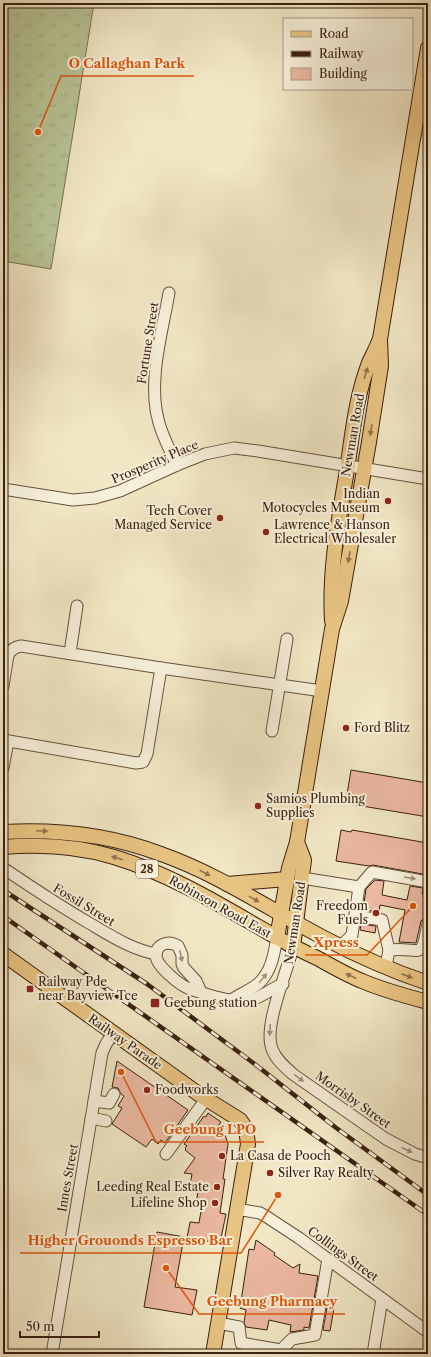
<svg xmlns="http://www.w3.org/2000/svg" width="431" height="1357" font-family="'Libre Caslon Text',serif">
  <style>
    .grass { fill: url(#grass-tufts); stroke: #787253 }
    .building { fill: #eab8a0; stroke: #392010 }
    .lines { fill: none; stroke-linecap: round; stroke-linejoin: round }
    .minor-casing { stroke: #67523d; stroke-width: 13 }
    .major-casing { stroke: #392010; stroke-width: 16 }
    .minor { stroke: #f6efd9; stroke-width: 11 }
    .major { stroke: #e8c482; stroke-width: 14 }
    .rail-casing { stroke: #392010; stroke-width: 4.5 }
    .rail { stroke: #f6efd9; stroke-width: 3; stroke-dasharray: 9; stroke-linecap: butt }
    .oneway { fill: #907249 }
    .oneway2 { fill: #a1927f }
    .poi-dot { fill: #8f2418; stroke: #f6efd9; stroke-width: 1.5 }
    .labels { text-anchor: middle; stroke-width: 4; stroke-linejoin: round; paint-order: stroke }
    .shield { fill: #f6efd9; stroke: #725e4c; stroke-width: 1 }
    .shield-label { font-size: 11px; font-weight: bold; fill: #392010 }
    .street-label { font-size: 12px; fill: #392010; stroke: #f6efd9 }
    .poi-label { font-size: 12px; fill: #392010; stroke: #f6efd9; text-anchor: start }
    .leader { fill: none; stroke: #df560c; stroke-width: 1.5 }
    .callout-dot { fill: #df560c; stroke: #f6efd9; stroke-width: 1.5 }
    .callout-label { font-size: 13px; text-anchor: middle; font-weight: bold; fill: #df560c; stroke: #f6efd9; stroke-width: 4; stroke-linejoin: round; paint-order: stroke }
  </style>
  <defs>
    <pattern id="grass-tufts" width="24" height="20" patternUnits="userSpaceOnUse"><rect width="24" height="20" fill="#b8c596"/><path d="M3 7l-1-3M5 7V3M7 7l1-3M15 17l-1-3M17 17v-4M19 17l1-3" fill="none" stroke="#9fa980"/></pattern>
  </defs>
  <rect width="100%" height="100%" fill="#f1e7c5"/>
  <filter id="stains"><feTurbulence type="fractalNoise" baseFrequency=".005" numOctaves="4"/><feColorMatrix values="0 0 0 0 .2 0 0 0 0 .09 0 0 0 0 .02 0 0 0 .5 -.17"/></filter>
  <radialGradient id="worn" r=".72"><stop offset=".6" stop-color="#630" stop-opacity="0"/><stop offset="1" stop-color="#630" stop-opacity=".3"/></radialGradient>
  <!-- grass -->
  <path class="grass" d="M3 3H94L51 269 3 261Z"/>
  <!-- building -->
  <g class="building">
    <path d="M351 770 428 783V817L356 805V803L346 801Z"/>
    <path d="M341 830 351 832 352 830 428 843V875L373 865 369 866 336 861Z"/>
    <path d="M375 880 384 881 382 895 407 900 410 886 423 888 422 894 428 895 425 917 421 921 416 943 399 942 405 910 380 905 379 912 363 910 366 889Z"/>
    <path d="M361 924 376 926 375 933 360 930Z"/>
    <path d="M117 1061 188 1110 165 1143 161 1140 158 1144 152 1139 146 1147 112 1124 122 1108 118 1106 124 1096 121 1094 118 1088 112 1087Z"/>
    <path d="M208 1113 221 1122 216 1129 225 1135 228 1144 223 1179H225L220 1213 226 1214 220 1243 187 1238 190 1222 199 1223 202 1205 196 1204 198 1191 189 1190 192 1174 184 1173 195 1158 185 1150 186 1149 185 1148 187 1146 184 1144 204 1116 206 1117Z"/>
    <path d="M157 1232 184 1237 175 1287 197 1290 192 1315 144 1307Z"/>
    <path d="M256 1240 275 1253 274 1255 293 1268 300 1264 299 1273 318 1276 309 1328 304 1327V1330L290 1332 291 1325 269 1320 267 1330 246 1327 244 1323 246 1310 240 1308 249 1249 254 1250Z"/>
    <path d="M327 1307 334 1308 330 1331 323 1330Z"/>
  </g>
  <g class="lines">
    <defs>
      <g id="minor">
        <path d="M169 293C162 333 147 383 159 423 163 437 170 451 177 465"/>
        <path d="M3 489 73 500 95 498 120 491 177 465 205 454 234 448 258 451 428 479"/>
        <path d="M70 653 77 606"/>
        <path d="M3 686 8 655C11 649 15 647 21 646L161 668 322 691"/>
        <path d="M272 731 287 639"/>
        <path d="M3 740 136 763 143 762 147 754 161 668"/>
        <path d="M3 768 8 741"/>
        <path d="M3 868C31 887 60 906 89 923 111 936 131 949 156 954"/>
        <path d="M302 878 359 887"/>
        <path d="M355 916 382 920 389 950 386 967"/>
        <path d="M293 947C287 973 263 1026 272 1049 276 1060 286 1068 294 1075L386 1139 415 1154 428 1158"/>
        <path d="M340 947 352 935 359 887 372 872 428 882"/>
        <path d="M389 950C421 946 421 964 428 923"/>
        <path d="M201 992 196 981 184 968 182 964V955L178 946C168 940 156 944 156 956 157 967 181 986 190 989 205 994 231 1003 247 1001 260 999 270 989 283 984"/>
        <path d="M231 1000C240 994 253 989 260 982 272 970 274 953 277 938"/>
        <path d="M94 1101 109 1103 114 1094"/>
        <path d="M91 1118 106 1121"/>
        <path d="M166 1154 206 1099"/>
        <path d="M237 1209 260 1213 267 1217 299 1238 428 1332"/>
        <path d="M218 1323 239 1327 241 1343 281 1350 292 1339 315 1335 328 1259"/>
        <path d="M52 1354 102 1053 106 1044 113 1033"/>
        <path d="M373 1354 382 1299"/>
      </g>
      <g id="major">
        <path d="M332 621C329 572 338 524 346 476 352 439 355 399 369 363 372 356 376 349 379 341"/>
        <path d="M3 832C56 829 111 835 161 854 218 874 269 909 322 937 356 955 392 971 428 983"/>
        <path d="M3 847C40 844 78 846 114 857 171 874 224 907 276 937 290 945 304 952 319 959 333 967 347 975 362 981 383 990 405 996 428 1002"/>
        <path d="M227 884 287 879"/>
        <path d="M277 938 289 868 297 842 332 629 341 601 369 442 381 366 380 339 428 48"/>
        <path d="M293 947 304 860 297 842"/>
        <path d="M3 954 200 1095 240 1120 246 1129 248 1144 213 1354"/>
      </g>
    </defs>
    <!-- minor casing -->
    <use href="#minor" class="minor-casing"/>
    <!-- major casing -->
    <use href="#major" class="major-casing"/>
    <!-- minor -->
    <use href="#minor" class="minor"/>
    <!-- major -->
    <use href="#major" class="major"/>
    <defs>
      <g id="rail">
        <path d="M3 890 147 984 256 1065 335 1127 428 1195"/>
        <path d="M3 916 428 1215"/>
      </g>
    </defs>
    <!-- rail casing -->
    <use href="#rail" class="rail-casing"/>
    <!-- rail -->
    <use href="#rail" class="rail"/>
  </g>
  <!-- one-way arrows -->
  <defs><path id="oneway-solid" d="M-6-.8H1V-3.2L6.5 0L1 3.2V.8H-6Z"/></defs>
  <g class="oneway">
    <use href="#oneway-solid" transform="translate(366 373) rotate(-73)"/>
    <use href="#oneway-solid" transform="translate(371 430) rotate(99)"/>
    <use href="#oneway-solid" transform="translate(349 557) rotate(100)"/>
    <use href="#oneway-solid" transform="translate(42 831) rotate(3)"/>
    <use href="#oneway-solid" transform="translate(117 858) rotate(-163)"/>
    <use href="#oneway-solid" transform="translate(205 873) rotate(27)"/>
    <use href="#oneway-solid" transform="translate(254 899) rotate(29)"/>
    <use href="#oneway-solid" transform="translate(351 976) rotate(-154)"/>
    <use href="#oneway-solid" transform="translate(407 976) rotate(21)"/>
  </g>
  <g class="oneway2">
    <use href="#oneway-solid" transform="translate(410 878) rotate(9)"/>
    <use href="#oneway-solid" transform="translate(181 956) rotate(78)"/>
    <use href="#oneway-solid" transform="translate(263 978) rotate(-51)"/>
    <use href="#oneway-solid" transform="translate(270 1030) rotate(93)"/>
    <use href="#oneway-solid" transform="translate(299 1078) rotate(36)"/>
    <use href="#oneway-solid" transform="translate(407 1150) rotate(25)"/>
  </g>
  <!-- markers -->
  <g class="poi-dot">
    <circle cx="388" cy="501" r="4"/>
    <circle cx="220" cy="518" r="4"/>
    <circle cx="266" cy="532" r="4"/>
    <circle cx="346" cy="728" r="4"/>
    <circle cx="258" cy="806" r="4"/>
    <circle cx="376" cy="913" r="4"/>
    <rect x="26" y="985" width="8" height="8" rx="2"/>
    <rect x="150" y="998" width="10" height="10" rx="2"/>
    <circle cx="147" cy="1090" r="4"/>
    <circle cx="222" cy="1156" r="4"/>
    <circle cx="270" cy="1173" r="4"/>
    <circle cx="217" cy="1187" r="4"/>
    <circle cx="215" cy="1203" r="4"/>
  </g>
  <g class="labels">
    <!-- shield labels -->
    <rect class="shield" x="136" y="860" width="22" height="18" rx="3"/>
    <g class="shield-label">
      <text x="147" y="873">28</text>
    </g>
    <!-- street labels -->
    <g class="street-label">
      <text transform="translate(148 343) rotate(-81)" y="4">Fortune Street</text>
      <text transform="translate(353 435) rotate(-80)" y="4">Newman Road</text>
      <text transform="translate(155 462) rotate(-23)" y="4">Prosperity Place</text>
      <text transform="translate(84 905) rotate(31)" y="4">Fossil Street</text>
      <text transform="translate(220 907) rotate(29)" y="4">Robinson Road East</text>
      <text transform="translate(295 923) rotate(-81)" y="4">Newman Road</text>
      <text transform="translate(125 1042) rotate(35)" y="4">Railway Parade</text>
      <text transform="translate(353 1100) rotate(35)" y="4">Morrisby Street</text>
      <text transform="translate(68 1178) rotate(-80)" y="4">Innes Street</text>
      <text transform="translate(343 1254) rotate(36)" y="4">Collings Street</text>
    </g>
    <!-- poi labels -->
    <g class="poi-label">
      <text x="380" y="498" text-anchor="end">Indian<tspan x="380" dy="14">Motocycles Museum</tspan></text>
      <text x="212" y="515" text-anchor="end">Tech Cover<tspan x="212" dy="14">Managed Service</tspan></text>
      <text x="274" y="529">Lawrence &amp; Hanson<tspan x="274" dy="14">Electrical Wholesaler</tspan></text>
      <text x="354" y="732">Ford Blitz</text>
      <text x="266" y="803">Samios Plumbing<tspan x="266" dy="14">Supplies</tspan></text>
      <text x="368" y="910" text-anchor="end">Freedom<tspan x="368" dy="14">Fuels</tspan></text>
      <text x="38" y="986">Railway Pde<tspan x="38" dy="14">near Bayview Tce</tspan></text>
      <text x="164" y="1007">Geebung station</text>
      <text x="155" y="1094">Foodworks</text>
      <text x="230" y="1160">La Casa de Pooch</text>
      <text x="278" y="1177">Silver Ray Realty</text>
      <text x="209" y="1191" text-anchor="end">Leeding Real Estate</text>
      <text x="207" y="1207" text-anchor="end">Lifeline Shop</text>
    </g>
  </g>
  <!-- callouts -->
  <path class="leader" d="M38 132L61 76H194M413 906L367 955H305M121 1072L156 1142H264M278 1195L241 1253H20M166 1268L199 1314H345"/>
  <g class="callout-dot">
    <circle cx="38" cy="132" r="4"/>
    <circle cx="413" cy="906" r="4"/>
    <circle cx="121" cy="1072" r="4"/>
    <circle cx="278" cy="1195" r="4"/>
    <circle cx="166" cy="1268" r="4"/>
  </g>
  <g class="callout-label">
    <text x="127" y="68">O Callaghan Park</text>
    <text x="336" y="947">Xpress</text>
    <text x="210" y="1134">Geebung LPO</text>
    <text x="130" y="1245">Higher Grouonds Espresso Bar</text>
    <text x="272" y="1306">Geebung Pharmacy</text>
  </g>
  <!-- margin -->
  <rect width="431" height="1357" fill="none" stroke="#f1e7c5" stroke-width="16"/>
  <rect x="4" y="4" width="423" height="1349" fill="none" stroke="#392010" stroke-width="2"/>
  <rect x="8" y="8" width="415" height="1341" fill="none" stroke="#392010"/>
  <!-- legend -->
  <rect x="283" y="18" width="130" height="72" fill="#f6efd9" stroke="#aa9c89"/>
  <rect x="291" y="31" width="20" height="6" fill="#e8c482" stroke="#aa9c89"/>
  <text x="319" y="38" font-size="12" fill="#392010">Road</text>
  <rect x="291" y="51" width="20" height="6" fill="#392010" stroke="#aa9c89"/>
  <text x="319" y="58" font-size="12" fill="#392010">Railway</text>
  <rect x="291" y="68" width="20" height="12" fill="#eab8a0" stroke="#aa9c89"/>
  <text x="319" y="78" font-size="12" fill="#392010">Building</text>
  <!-- scale -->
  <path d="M20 1331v6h79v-6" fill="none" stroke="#392010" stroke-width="2"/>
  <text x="26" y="1331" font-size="12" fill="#392010" stroke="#f6efd9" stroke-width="3" paint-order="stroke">50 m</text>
  <rect width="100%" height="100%" filter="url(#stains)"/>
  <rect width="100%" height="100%" fill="url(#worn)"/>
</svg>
